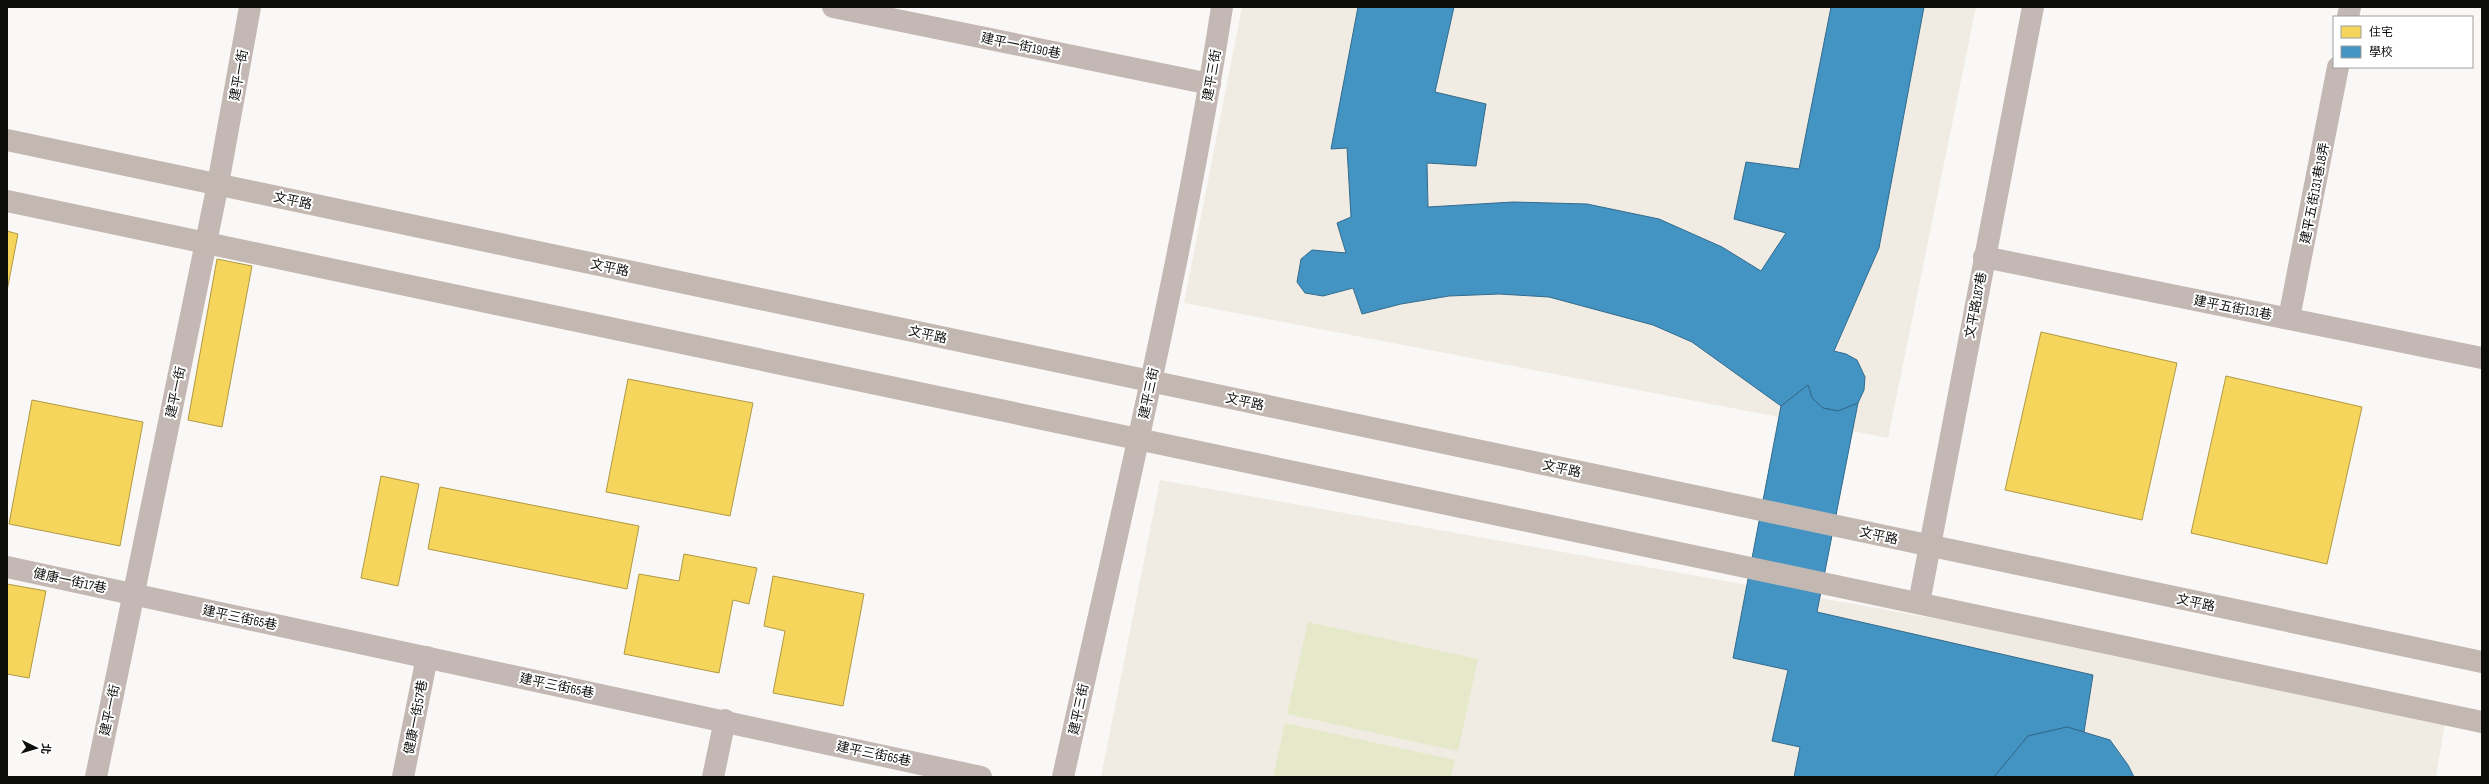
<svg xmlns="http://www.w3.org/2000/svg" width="2489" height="784" font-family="'Sofia Sans Condensed','Noto Sans TC',sans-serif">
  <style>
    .built { fill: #f0ece4 }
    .green { fill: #e5e9c9 }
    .homes { fill: #f6d55c; stroke: #b09944 }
    .schools { fill: #4393c3; stroke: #336b8c }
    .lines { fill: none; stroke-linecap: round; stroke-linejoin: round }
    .street { stroke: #c4b8b4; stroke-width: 22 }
    .secondary { stroke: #c3b7b2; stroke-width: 22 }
    .labels { text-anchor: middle; stroke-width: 4; stroke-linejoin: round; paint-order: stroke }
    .street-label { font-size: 13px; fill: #0d0d0b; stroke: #fff }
  </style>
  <rect width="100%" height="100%" fill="#faf8f6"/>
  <!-- built -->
  <g class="built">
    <path d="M1242 7H1976L1888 438 1184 303Z"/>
    <path d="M1160 480 2447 710 2436 777H1101Z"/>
  </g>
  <!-- green -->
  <g class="green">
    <path d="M1308 622 1478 659 1458 751 1287 714Z"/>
    <path d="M1285 723 1455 760 1451 777H1273Z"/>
  </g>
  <!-- homes -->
  <g class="homes">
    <path d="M7 231 18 234 7 291Z"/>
    <path d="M217 259 252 266 222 427 188 420Z"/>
    <path d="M2041 332 2177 363 2142 520 2005 490Z"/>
    <path d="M2226 376 2362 407 2327 564 2191 533Z"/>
    <path d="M628 379 753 403 730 516 606 492Z"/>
    <path d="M32 400 143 422 120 546 9 524Z"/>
    <path d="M381 476 419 484 398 586 361 578Z"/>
    <path d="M440 487 639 526 627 589 428 549Z"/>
    <path d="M684 554 757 568 749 604 733 600 719 673 624 654 639 574 679 581Z"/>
    <path d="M773 576 864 594 843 706 773 693 785 631 764 626Z"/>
    <path d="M7 584 46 591 29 678 7 674Z"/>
  </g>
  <!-- schools -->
  <g class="schools">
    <path d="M1358 7H1454L1435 92 1486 104 1476 166 1427 163 1428 207 1513 202 1587 204 1659 219 1722 247 1761 271 1786 233 1734 219 1746 162 1799 169 1831 7H1924L1879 248 1834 351 1846 354 1857 360 1865 377 1864 390 1858 403 1838 411 1823 408 1812 398 1808 385 1781 406 1692 342 1653 325 1549 297 1499 294 1449 296 1401 304 1362 314 1353 288 1323 296 1305 293 1297 282 1301 259 1312 250 1346 253 1337 223 1351 217 1347 148 1331 149Z"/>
    <path d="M1808 385 1812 398 1823 408 1838 411 1858 403 1817 612 2093 675 2084 732 2067 727 2028 736 1994 777H1794L1800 747 1772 741 1788 670 1733 658 1781 406Z"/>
    <path d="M2067 727 2110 740 2128 765 2134 777H1994L2028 736Z"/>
  </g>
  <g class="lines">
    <!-- street -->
    <g class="street">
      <path d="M833 7 1210 84"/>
      <path d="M2348 17 2350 7"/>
      <path d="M1984 257 2482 358"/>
      <path d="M2289 318 2338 67"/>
      <path d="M7 567 981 777"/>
      <path d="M1919 603 2033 7"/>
      <path d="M96 777 218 184 250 7"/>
      <path d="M403 777 427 657"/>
      <path d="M713 777 725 720"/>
      <path d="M1063 777C1119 521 1182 266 1222 7"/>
    </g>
    <!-- secondary -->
    <g class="secondary">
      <path d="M7 140 2482 662"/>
      <path d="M7 201 2482 722"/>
    </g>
  </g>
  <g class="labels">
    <!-- street labels -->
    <g class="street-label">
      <text transform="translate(1021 45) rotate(12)" y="5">建平一街190巷</text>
      <text transform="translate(238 75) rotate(-80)" y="5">建平一街</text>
      <text transform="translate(1211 75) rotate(-80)" y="5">建平三街</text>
      <text transform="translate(2314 193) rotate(-79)" y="5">建平五街131巷18弄</text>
      <text transform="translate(293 200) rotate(12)" y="5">文平路</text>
      <text transform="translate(610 267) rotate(12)" y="5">文平路</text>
      <text transform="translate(1975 305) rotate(-79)" y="5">文平路187巷</text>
      <text transform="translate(2233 307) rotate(11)" y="5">建平五街131巷</text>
      <text transform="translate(928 334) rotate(12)" y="5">文平路</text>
      <text transform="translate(175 392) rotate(-78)" y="5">建平一街</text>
      <text transform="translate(1148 393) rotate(-78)" y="5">建平三街</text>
      <text transform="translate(1245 401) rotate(12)" y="5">文平路</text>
      <text transform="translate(1562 468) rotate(12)" y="5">文平路</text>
      <text transform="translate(1879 535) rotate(12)" y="5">文平路</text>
      <text transform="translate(70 580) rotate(12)" y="5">健康一街17巷</text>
      <text transform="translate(2196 602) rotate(12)" y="5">文平路</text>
      <text transform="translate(240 617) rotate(12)" y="5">建平三街65巷</text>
      <text transform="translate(557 685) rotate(12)" y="5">建平三街65巷</text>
      <text transform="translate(1078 709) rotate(-78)" y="5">建平三街</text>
      <text transform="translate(109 710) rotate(-78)" y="5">建平一街</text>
      <text transform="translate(415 717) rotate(-79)" y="5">健康一街57巷</text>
      <text transform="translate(874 753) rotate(12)" y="5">建平三街65巷</text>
    </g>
  </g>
  <!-- border -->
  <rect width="2489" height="784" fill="none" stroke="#0d0d0b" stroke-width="16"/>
  <!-- legend -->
  <rect x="2333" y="16" width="140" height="52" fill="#ffffff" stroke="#9e9e9d"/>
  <rect x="2341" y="26" width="20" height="12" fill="#f6d55c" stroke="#9e9e9d"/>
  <text x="2369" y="36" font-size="12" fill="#0d0d0b">住宅</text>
  <rect x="2341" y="46" width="20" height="12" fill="#4393c3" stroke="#9e9e9d"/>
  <text x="2369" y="56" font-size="12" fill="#0d0d0b">學校</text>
  <!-- north arrow -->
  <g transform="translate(36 748) rotate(95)" stroke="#ffffff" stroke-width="3" paint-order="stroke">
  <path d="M0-3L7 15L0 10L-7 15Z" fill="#0d0d0b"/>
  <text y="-6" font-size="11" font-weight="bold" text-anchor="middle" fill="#0d0d0b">北</text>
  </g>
</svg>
